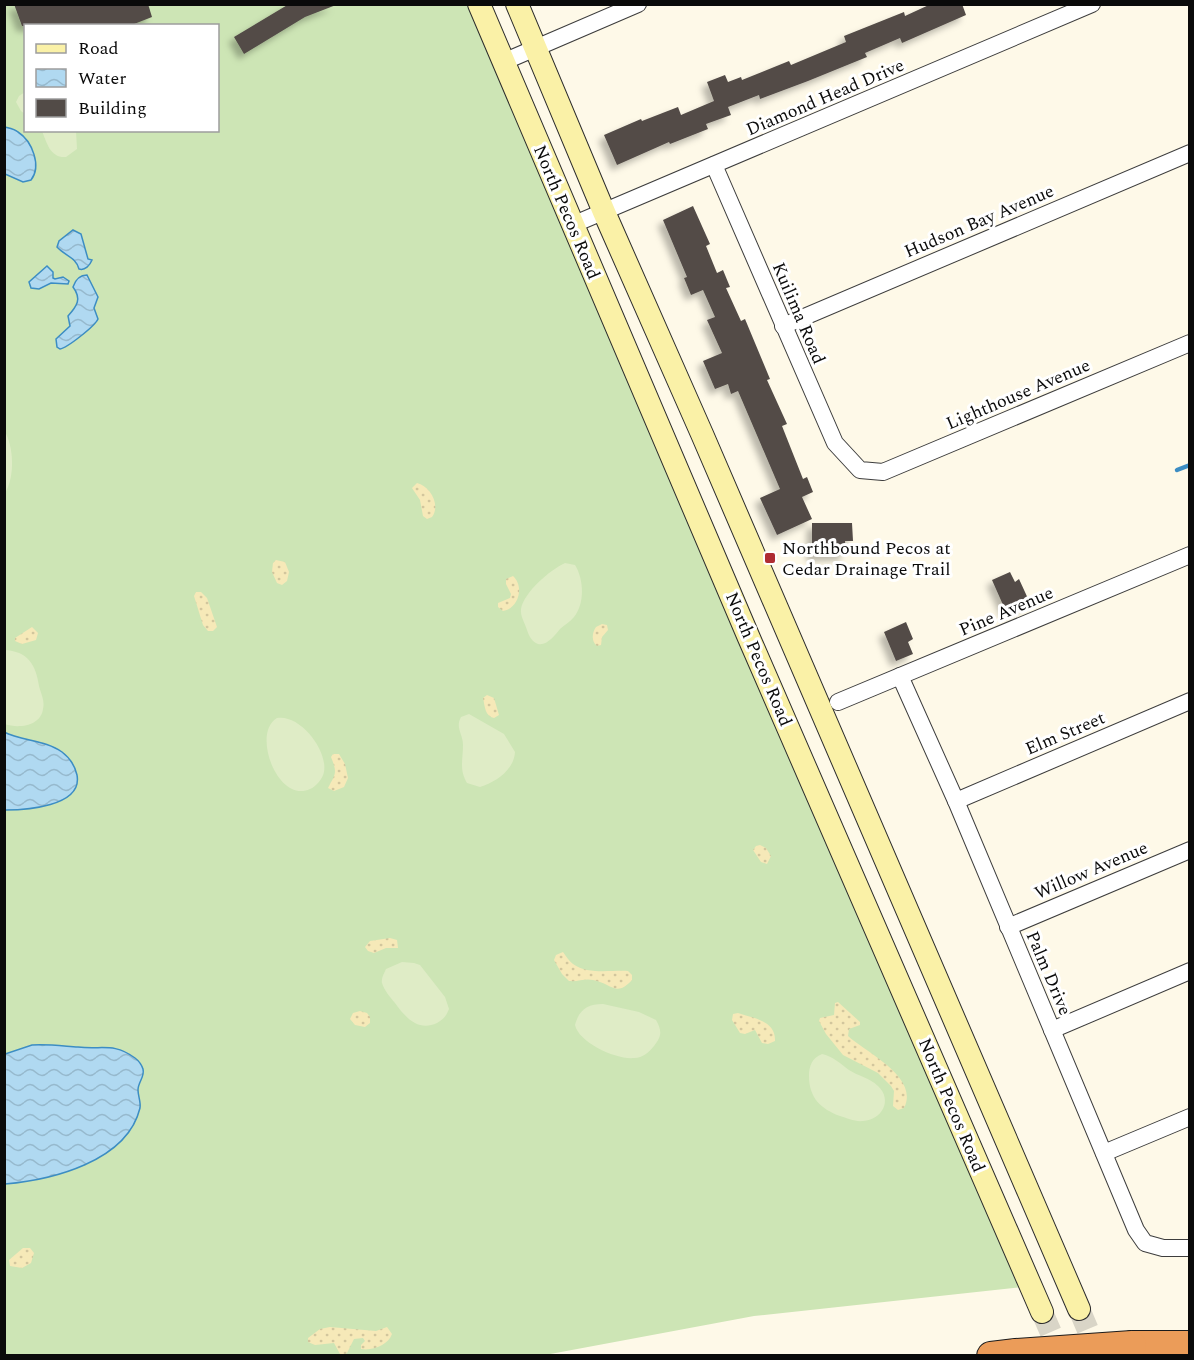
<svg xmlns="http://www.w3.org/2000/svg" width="1194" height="1360" font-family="Spectral,serif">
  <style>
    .grass { fill: #cde5b5; fill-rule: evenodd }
    .sand { fill: url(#sand-dots) }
    .pitch { fill: #dfecc6 }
    .water { fill: url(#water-waves); stroke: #3c8dc3; stroke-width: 1.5 }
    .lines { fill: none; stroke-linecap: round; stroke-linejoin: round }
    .stream { stroke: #3c8dc3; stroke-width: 4.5 }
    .building { fill: #524b47; filter: url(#shadow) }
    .secondary-tunnel { stroke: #d9d5c7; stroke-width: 22; stroke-dasharray: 22 11; stroke-linecap: butt }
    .minor-casing { stroke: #3d3d3d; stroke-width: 18 }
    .secondary-casing { stroke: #2c2c2c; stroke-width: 24 }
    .motorway-casing { stroke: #1b1b1b; stroke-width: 30 }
    .minor { stroke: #fff; stroke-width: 16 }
    .secondary { stroke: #faf1a7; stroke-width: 22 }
    .motorway { stroke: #eb9c59; stroke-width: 28 }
    .motorway-bridge-casing { stroke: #1b1b1b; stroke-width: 30; stroke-linecap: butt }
    .motorway-bridge { stroke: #eb9c59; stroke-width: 28 }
    .poi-dot { fill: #af2c32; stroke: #fff; stroke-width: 2 }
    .labels { text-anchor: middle; stroke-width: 6; stroke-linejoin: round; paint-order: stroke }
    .street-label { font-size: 18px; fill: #0a0a0a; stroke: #fff }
    .poi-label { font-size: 18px; fill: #0a0a0a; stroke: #fff; text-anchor: start }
  </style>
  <defs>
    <pattern id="sand-dots" width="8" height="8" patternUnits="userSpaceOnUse" patternTransform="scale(1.5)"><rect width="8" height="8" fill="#f6e9b8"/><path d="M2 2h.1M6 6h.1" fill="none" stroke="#d2c69d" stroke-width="1.8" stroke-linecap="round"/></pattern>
    <pattern id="water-waves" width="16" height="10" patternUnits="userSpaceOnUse" patternTransform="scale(1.5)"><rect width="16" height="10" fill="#b0d9f1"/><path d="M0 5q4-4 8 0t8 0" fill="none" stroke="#96b9cd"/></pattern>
    <filter id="shadow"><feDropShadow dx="-5.5" dy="5.5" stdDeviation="3" flood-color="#0004"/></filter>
  </defs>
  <rect width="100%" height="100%" fill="#fef9e8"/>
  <!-- grass -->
  <path class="grass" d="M5 5H467L942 1108 1022 1287 754 1316 545 1355H5ZM26 26H218V130H26Z"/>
  <!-- sand -->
  <g class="sand">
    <path d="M417 483C430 486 441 505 432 517L427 519 423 516 420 500 412 488Z"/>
    <path d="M276 560 285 562 289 572 287 581 282 585 277 583 272 572 273 563Z"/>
    <path d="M513 576C525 587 518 609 503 611L498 607V603L510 598 511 594 506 584V579Z"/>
    <path d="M196 592H201L207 598 217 627 213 631H208L203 625 194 596Z"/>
    <path d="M602 624 607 625 608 630 602 637 601 645 597 646C591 641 592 633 596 627Z"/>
    <path d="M32 627 38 633 36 640 22 644 15 641V638Z"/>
    <path d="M487 695 494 698 499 715 494 718C485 716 485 707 483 698Z"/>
    <path d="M333 754H339L345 764 348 778 344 787 334 791 328 788C335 774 338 774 331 757Z"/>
    <path d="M760 845 766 848 771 856 767 864 761 862 753 850 756 846Z"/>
    <path d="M390 938 397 940 398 948H386L374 953 368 951 365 947 370 941Z"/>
    <path d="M563 952C566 956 569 961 573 964 588 975 611 970 628 971L632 975V980C616 998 611 983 593 980 585 978 578 982 569 981L562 974 554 960 556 955Z"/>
    <path d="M838 1002 860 1022V1025L849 1029 848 1036C865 1052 920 1077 904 1108L898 1110 893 1106 894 1091 891 1086 878 1073 843 1055 826 1034 819 1021 820 1018 834 1015 835 1003Z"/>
    <path d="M360 1011 367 1013 370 1017V1023L365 1027 355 1025 350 1019 353 1013Z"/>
    <path d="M738 1013C752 1018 776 1020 775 1041L768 1044 762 1043 755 1030 745 1034 740 1033 732 1020 733 1014Z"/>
    <path d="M23 1248H30L34 1253 31 1263 22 1268 10 1266 9 1260Z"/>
    <path d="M330 1327 376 1331 387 1327 392 1334C388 1345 373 1351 361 1349V1345L365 1341 363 1338 354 1339 347 1353 344 1355 340 1354 334 1343 315 1345 308 1342V1338L320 1329Z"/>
  </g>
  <!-- pitch -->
  <g class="pitch">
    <path d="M25 92V114L21 111 16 102 19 96Z"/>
    <path d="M42 131H76L77 149 66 157C50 158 47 143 42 131Z"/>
    <path d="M4 430C14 446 15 477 5 493Z"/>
    <path d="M565 563 575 565C584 579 585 604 574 617 570 622 564 625 560 629 555 635 547 646 538 644 532 642 529 636 527 630 525 623 520 616 521 609 524 592 550 570 565 563Z"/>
    <path d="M4 650C28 651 36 665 39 686 41 694 45 701 43 709 41 726 18 729 5 724Z"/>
    <path d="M469 714 504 734 515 752C514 770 496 782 480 787L467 783C459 769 463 760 463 745 463 734 455 728 461 717Z"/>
    <path d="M277 718C300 714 328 750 324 772 323 778 316 787 310 789 278 804 251 733 277 718Z"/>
    <path d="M402 962 414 963 420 965 445 997 449 1009C446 1016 444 1019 437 1023 418 1032 405 1017 395 1003 390 997 384 990 382 983 381 978 384 974 386 969Z"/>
    <path d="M603 1004 639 1012 656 1020C662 1031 662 1036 654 1046 649 1052 643 1058 634 1058 617 1060 579 1043 575 1025 579 1010 587 1004 603 1004Z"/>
    <path d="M822 1054C832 1056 841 1064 849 1070 858 1076 870 1078 878 1086 893 1100 882 1120 863 1121 855 1122 847 1118 840 1116 821 1109 809 1098 809 1076 809 1066 812 1058 822 1054Z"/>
  </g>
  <!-- water -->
  <g class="water">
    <path d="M5 127C9 128 15 129 18 132 32 141 42 166 31 180L23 182 5 174Z"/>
    <path d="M73 230 81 234 88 259 92 260C90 265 85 271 79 269 76 257 65 256 57 247L59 241Z"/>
    <path d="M47 266 53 272V278L55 279 63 277 69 281 68 284 51 283 39 289 31 288 29 282Z"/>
    <path d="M87 275 98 297 94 308 98 319C95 326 67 348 60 349L57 347 56 339 70 326 68 316C77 306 82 299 73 287 75 281 79 275 87 275Z"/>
    <path d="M4 732C22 741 46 740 62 752 70 758 75 766 77 775 83 807 24 810 5 810Z"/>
    <path d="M32 1045C48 1044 63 1046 78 1047 102 1050 113 1042 135 1058 139 1061 141 1063 143 1069 145 1077 138 1082 138 1090 138 1096 141 1102 140 1108 127 1162 51 1180 5 1184V1054Z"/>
  </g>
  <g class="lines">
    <!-- stream -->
    <path class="stream" d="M1177 470 1190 465"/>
  </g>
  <!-- building -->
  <g class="building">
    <path d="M14 4H148L152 17 129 26H22Z"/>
    <path d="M289 4 336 5 305 17 244 54 234 37Z"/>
    <path d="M931 4H962L966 15 902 43 900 38 865 53 867 57 808 81 760 99 759 95 728 107 731 115 706 124 708 129 670 144 669 142 617 165 604 135 641 119 642 121 678 107 681 115 714 101 707 82 725 75 728 82 741 77 742 80 789 61 791 65 846 42 844 36 904 12 905 16Z"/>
    <path d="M693 206 710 244 706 246 717 273 723 270 730 287 726 288 741 321 745 319 770 379 767 380 787 424 782 426 803 479 807 477 813 492 802 497 812 519 777 535 760 498 780 489 738 391 731 394 728 384 715 389 703 361 722 353 707 320 715 317 703 290 691 295 684 278 687 277 663 220Z"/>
    <path d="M812 523H852L853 541H845L846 555 812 556Z"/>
    <path d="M1010 572 1015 582 1019 579 1030 603 1007 614 992 580Z"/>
    <path d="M906 622 913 639 908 642 913 654 896 661 884 632Z"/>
  </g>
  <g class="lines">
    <!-- secondary-tunnel -->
    <g class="secondary-tunnel">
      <path d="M1079 1309 1099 1356"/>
      <path d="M1042 1312 1061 1356"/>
    </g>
    <defs>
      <g id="minor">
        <path d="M503 62 638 4"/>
        <path d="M714 165 835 443 860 470 883 472 1190 343"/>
        <path d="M572 225 1092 4"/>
        <path d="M783 326 1190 153"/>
        <path d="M900 676 956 801 1136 1230 1145 1243 1163 1248H1190"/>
        <path d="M838 702 1190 555"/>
        <path d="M956 801 1190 701"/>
        <path d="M1008 927 1190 850"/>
        <path d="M1052 1030 1190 971"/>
        <path d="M1104 1153 1190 1117"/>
      </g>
      <g id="secondary">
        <path d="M479 4 749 638 1042 1312"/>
        <path d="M517 4 604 212 702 434 1079 1309"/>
      </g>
      <g id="motorway">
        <path d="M1132 1345H1190"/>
        <path d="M991 1356 1016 1353"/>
      </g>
    </defs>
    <!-- minor casing -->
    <use href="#minor" class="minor-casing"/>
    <!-- secondary casing -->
    <use href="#secondary" class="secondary-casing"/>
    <!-- motorway casing -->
    <use href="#motorway" class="motorway-casing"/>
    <!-- minor -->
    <use href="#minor" class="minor"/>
    <!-- secondary -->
    <use href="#secondary" class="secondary"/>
    <!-- motorway -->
    <use href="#motorway" class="motorway"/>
    <defs>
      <path id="motorway-bridge" d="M1016 1353 1132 1345"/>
    </defs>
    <!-- motorway-bridge casing -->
    <use href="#motorway-bridge" class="motorway-bridge-casing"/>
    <!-- motorway-bridge -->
    <use href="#motorway-bridge" class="motorway-bridge"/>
  </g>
  <!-- markers -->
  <rect class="poi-dot" x="764" y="552" width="12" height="12" rx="3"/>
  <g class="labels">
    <!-- street labels -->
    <g class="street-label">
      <text transform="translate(825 97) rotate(-23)" y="6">Diamond Head Drive</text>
      <text transform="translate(567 212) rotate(67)" y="6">North Pecos Road</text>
      <text transform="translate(979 221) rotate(-23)" y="6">Hudson Bay Avenue</text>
      <text transform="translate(799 313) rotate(67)" y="6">Kuilima Road</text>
      <text transform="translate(1018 394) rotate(-23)" y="6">Lighthouse Avenue</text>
      <text transform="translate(1006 611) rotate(-23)" y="6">Pine Avenue</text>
      <text transform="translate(759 659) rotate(67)" y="6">North Pecos Road</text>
      <text transform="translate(1065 733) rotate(-23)" y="6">Elm Street</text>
      <text transform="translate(1091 870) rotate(-23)" y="6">Willow Avenue</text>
      <text transform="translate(1049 973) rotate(67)" y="6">Palm Drive</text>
      <text transform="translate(952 1105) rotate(67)" y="6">North Pecos Road</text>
    </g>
    <!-- poi labels -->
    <g class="poi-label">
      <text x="782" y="554">Northbound Pecos at<tspan x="782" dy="21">Cedar Drainage Trail</tspan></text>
    </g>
  </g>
  <!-- border -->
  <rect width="1194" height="1360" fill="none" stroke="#0a0a0a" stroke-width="12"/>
  <!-- legend -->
  <rect x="24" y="24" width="195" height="108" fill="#ffffff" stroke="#9d9d9d" stroke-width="1.5"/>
  <rect x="36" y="44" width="30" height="9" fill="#faf1a7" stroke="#9d9d9d" stroke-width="1.5"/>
  <text x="78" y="54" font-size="18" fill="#0a0a0a">Road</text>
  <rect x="36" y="69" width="30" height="18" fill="url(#water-waves)" stroke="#9d9d9d" stroke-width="1.5"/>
  <text x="78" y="84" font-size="18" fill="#0a0a0a">Water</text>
  <rect x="36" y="99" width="30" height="18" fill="#524b47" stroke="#9d9d9d" stroke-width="1.5"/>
  <text x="78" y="114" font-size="18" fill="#0a0a0a">Building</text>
</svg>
